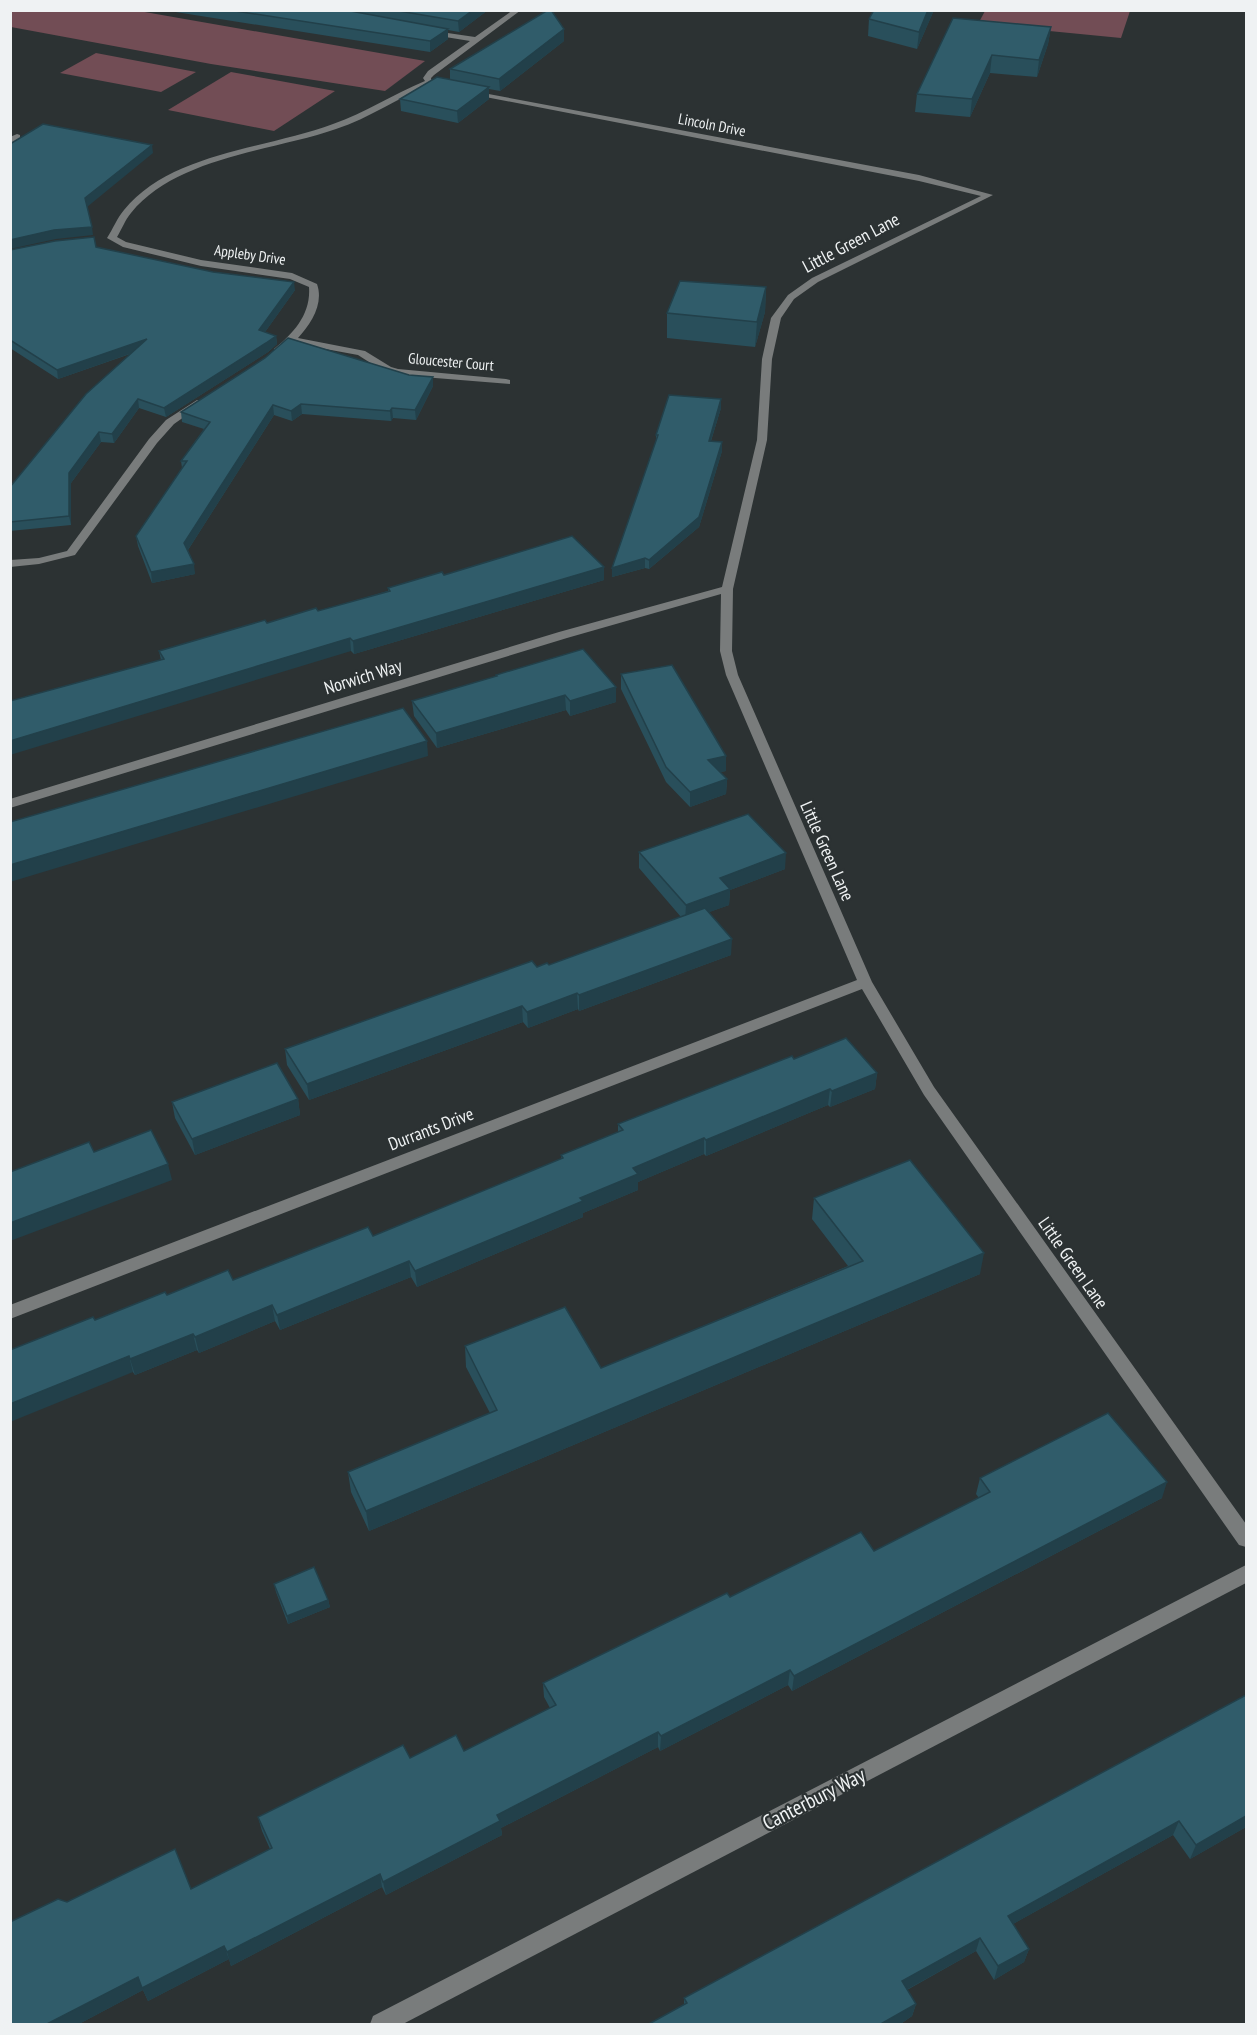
<svg xmlns="http://www.w3.org/2000/svg" width="1257" height="2035" font-family="'PT Sans Narrow',sans-serif">
  <style>
    .green { fill: #724d55 }
    .lines { fill: none; stroke-linecap: round; stroke-linejoin: round }
    .minor { fill: #797c7c; fill-rule: evenodd }
    .wall { fill: #294f5b }
    .shaded-wall { fill: #22404a }
    .building { fill: #305c6a; stroke: #22404a; stroke-width: 1.5 }
    .labels { text-anchor: middle; stroke-width: 4.5; stroke-linejoin: round; paint-order: stroke }
    .far-street-label { font-size: 15px; fill: #eff2f3; stroke: #2c3233 }
    .street-label { font-size: 18px; fill: #eff2f3; stroke: #2c3233 }
    .near-street-label { font-size: 21px; fill: #eff2f3; stroke: #2c3233 }
  </style>
  <rect width="100%" height="100%" fill="#2c3233"/>
  <!-- green -->
  <g class="green">
    <path d="M10 11H139L425 61 385 91 211 64 11 27Z"/>
    <path d="M985 11H1130L1121 38 978 24Z"/>
    <path d="M96 53 196 72 161 92 60 73Z"/>
    <path d="M231 72 335 91 274 131 168 110Z"/>
  </g>
  <g class="lines">
    <!-- minor -->
    <g class="minor">
      <path d="M513 10H521L434 75 431 78 432 84C399 97 370 118 336 129 273 151 176 157 131 213 125 220 122 229 117 237L126 242 201 260 292 273 317 284C324 304 311 324 298 338L365 351 391 367 398 369 506 379 510 380V384L398 375 383 371 358 355 293 343 282 353H274V349C294 333 311 314 309 287L290 279 201 266 123 247 107 238C113 229 117 218 124 210 171 152 267 149 333 124 365 113 393 94 425 81L423 78 428 71 470 41 427 34V30L475 37Z"/>
      <path d="M467 90 919 175 993 195 818 282 794 299 781 318 772 359 767 440 733 589 732 651 738 675 872 982 934 1087 1246 1524V1547L1239 1545 924 1095 862 989 10 1319V1305L857 980 726 675 720 651 721 594 567 638 10 808V799L559 632 722 587 757 440 762 359 771 318 788 295 812 278 981 196 919 181 470 94 466 92Z"/>
      <path d="M17 134 20 135V139L10 143V137Z"/>
      <path d="M197 400 201 401V405L174 424 157 443 75 555 39 564 10 567V560L39 558 67 551 149 439 166 420Z"/>
      <path d="M1246 1565V1583L403 2024H370L373 2016Z"/>
    </g>
  </g>
  <!-- wall -->
  <g class="wall">
    <path d="M163 10H488L459 32 448 30V39L430 52Z"/>
    <path d="M934 10 917 49 868 36 869 19Z"/>
    <path d="M953 18 1051 27 1048 44 1037 77 990 73 970 117 915 112 917 94Z"/>
    <path d="M564 41 500 91 489 89V99L458 123 401 111 400 99 450 79V69Z"/>
    <path d="M96 247 295 290 265 332 276 336 277 344 268 352 166 417 139 408 114 443 101 442 71 483V525L10 531V487L130 354 58 379 10 348V250Z"/>
    <path d="M766 287 765 312 755 347 667 338V313Z"/>
    <path d="M433 386 416 420 393 418 391 421 302 414 292 421 274 415 188 550 195 574 152 583 138 546 136 536 182 468 181 461 204 429 182 422 181 412Z"/>
    <path d="M721 408 711 441 722 442V451L699 527 649 569 645 568 612 577V568L656 441V435Z"/>
    <path d="M444 575 604 580 354 654 351 651 161 660 159 651 267 623 318 611 388 591V588Z"/>
    <path d="M621 674 726 771 720 772 727 779 726 794 690 807 666 782 621 689Z"/>
    <path d="M496 675 616 687V702L570 716 566 710 437 748 414 716 412 701 496 677Z"/>
    <path d="M639 852 785 869 730 890 729 905 709 912 731 955 579 1011 578 1009 528 1028 523 1022 309 1100 287 1065 285 1049 537 967 549 965 681 917 639 868Z"/>
    <path d="M794 1059 877 1073 875 1089 830 1107 828 1105 706 1156 704 1154 638 1182V1190L583 1213V1217L417 1287 411 1277 280 1330 275 1321 199 1353 197 1350 135 1375 95 1320 167 1295 233 1280 373 1236 561 1159V1155L618 1132V1124Z"/>
    <path d="M298 1099 300 1115 195 1155 175 1118 172 1102Z"/>
    <path d="M814 1198 980 1274 369 1531 351 1492 348 1472 490 1413 466 1367 465 1346 601 1368 848 1266 812 1219Z"/>
    <path d="M980 1478 1162 1498 792 1691 788 1685 660 1751 658 1747 501 1828 502 1835 386 1895 382 1887 231 1966 229 1959 148 2001 143 1990 77 2025H10L67 1902 191 1889 270 1849 262 1831 258 1817 410 1758 464 1751 550 1708 544 1697 543 1683 730 1597 874 1551 979 1498 976 1494Z"/>
    <path d="M274 1584 328 1600 330 1607 288 1624 276 1592Z"/>
    <path d="M1246 1695V1827L1190 1859 1173 1835 1013 1924 1029 1949 1024 1962 994 1980 976 1951 907 1990 916 2004 912 2016 899 2025H647L684 2005V1998Z"/>
  </g>
  <!-- shaded-wall -->
  <g class="shaded-wall">
    <path d="M473 10H488L459 32 458 21Z"/>
    <path d="M928 10H934L917 49 919 32Z"/>
    <path d="M1051 27 1048 44 1037 77 1039 60Z"/>
    <path d="M448 29V39L430 52V41Z"/>
    <path d="M564 29V41L500 91 499 79Z"/>
    <path d="M992 55 990 73 970 117 972 99Z"/>
    <path d="M489 87V99L458 123 457 111Z"/>
    <path d="M152 145 153 153 87 207 85 198Z"/>
    <path d="M92 227 93 235 56 239 10 249V240L54 230Z"/>
    <path d="M294 282 295 290 260 339 259 330Z"/>
    <path d="M766 287 765 312 755 347 757 322Z"/>
    <path d="M276 336 277 344 268 352 166 417 164 408Z"/>
    <path d="M147 339 149 347 58 379 57 370Z"/>
    <path d="M433 377V386L416 420 415 410Z"/>
    <path d="M138 399 139 408 114 443 112 434Z"/>
    <path d="M721 399V408L708 450 709 441Z"/>
    <path d="M301 404 302 414 292 421 291 411Z"/>
    <path d="M273 405 274 415 186 553 184 543Z"/>
    <path d="M392 408 393 418 391 421 390 411Z"/>
    <path d="M99 432 101 442 71 483V525L69 516V473Z"/>
    <path d="M722 442V451L699 527 649 569V560Z"/>
    <path d="M645 558V568L612 577V568Z"/>
    <path d="M194 564 195 574 152 583 151 572Z"/>
    <path d="M604 567V580L354 654 353 641Z"/>
    <path d="M350 638 351 651 10 755V741Z"/>
    <path d="M616 687V702L570 716V701Z"/>
    <path d="M565 695 566 710 437 748 436 733Z"/>
    <path d="M427 741 428 756 10 882V865Z"/>
    <path d="M726 756V771L707 774 708 760Z"/>
    <path d="M727 779 726 794 690 807V792Z"/>
    <path d="M786 853 785 869 730 890 729 905 685 921 686 905 720 878Z"/>
    <path d="M732 939 731 955 579 1011V995Z"/>
    <path d="M577 993 578 1009 528 1028 527 1012Z"/>
    <path d="M522 1006 523 1022 309 1100 307 1084Z"/>
    <path d="M877 1073 875 1089 830 1107 832 1091Z"/>
    <path d="M830 1089 828 1105 706 1156V1140Z"/>
    <path d="M298 1099 300 1115 195 1155 192 1139Z"/>
    <path d="M704 1138V1154L638 1182V1190L583 1213V1217L417 1287 415 1271 580 1198 633 1168Z"/>
    <path d="M168 1164 172 1180 10 1241V1223Z"/>
    <path d="M984 1253 980 1274 369 1531 366 1511Z"/>
    <path d="M409 1261 411 1277 280 1330 277 1315Z"/>
    <path d="M272 1305 275 1321 199 1353 195 1337Z"/>
    <path d="M193 1334 197 1350 135 1375 130 1359Z"/>
    <path d="M129 1356 133 1372 10 1422V1404Z"/>
    <path d="M1167 1482 1162 1498 792 1691 794 1676Z"/>
    <path d="M328 1600 330 1607 288 1624 287 1616Z"/>
    <path d="M790 1670 788 1685 660 1751 661 1736Z"/>
    <path d="M658 1732V1747L501 1828 502 1835 386 1895 383 1882 497 1815Z"/>
    <path d="M1246 1816V1827L1190 1859 1196 1845Z"/>
    <path d="M1179 1821 1173 1835 1004 1929 1008 1916Z"/>
    <path d="M380 1874 382 1887 231 1966 227 1952Z"/>
    <path d="M980 1938 976 1951 899 1994 902 1981Z"/>
    <path d="M224 1946 229 1959 148 2001 143 1990 77 2025H45L138 1977Z"/>
    <path d="M1029 1949 1024 1962 994 1980 998 1966Z"/>
    <path d="M916 2004 912 2016 899 2025H879Z"/>
  </g>
  <!-- building -->
  <g class="building">
    <path d="M229 10H345L448 29 430 41Z"/>
    <path d="M393 10H473L458 21Z"/>
    <path d="M548 10H551L564 29 499 79 450 69Z"/>
    <path d="M874 10H928L919 32 869 19Z"/>
    <path d="M953 18 1051 27 1039 60 992 55 972 99 917 94Z"/>
    <path d="M437 77 489 87 457 111 400 99Z"/>
    <path d="M43 124 152 145 85 198 92 227 54 230 10 240V144Z"/>
    <path d="M94 237 96 247 213 272 294 282 259 330 276 336 266 343 164 408 138 399 112 434 99 432 69 473V516L10 522V487L86 394 147 339 57 370 10 340V250L55 241Z"/>
    <path d="M680 281 766 287 757 322 667 313Z"/>
    <path d="M288 338 409 375 433 377 415 410 392 408 390 411 301 404 291 411 273 405 184 543 194 564 151 572 136 536 187 461H181L210 422 181 412 265 358Z"/>
    <path d="M669 395 721 399 709 441 722 442 699 517 649 560 645 558 612 568 658 435H656Z"/>
    <path d="M572 536 604 567 353 641 350 638 10 741V701L164 659 159 651 265 620 267 623 316 608 318 611 390 591 388 588 442 572 444 575Z"/>
    <path d="M583 649 616 687 570 701 565 695 436 733 412 701 497 676 496 675Z"/>
    <path d="M672 665 726 756 708 760 727 779 690 792 666 767 621 674Z"/>
    <path d="M403 708 427 741 10 865V822Z"/>
    <path d="M748 814 786 853 720 878 730 889 686 905 639 852Z"/>
    <path d="M705 908 732 939 579 995 577 993 527 1012 522 1006 307 1084 285 1049 532 961 537 967 547 963 549 965Z"/>
    <path d="M846 1038 877 1073 832 1091 830 1089 706 1140 704 1138 633 1168 638 1174 580 1198 583 1201 415 1271 409 1261 277 1315 272 1305 195 1337 193 1334 130 1359 129 1356 10 1404V1350L93 1317 95 1320 165 1292 167 1295 228 1270 233 1280 368 1227 373 1236 563 1158 561 1155 623 1130 618 1124 792 1056 794 1059Z"/>
    <path d="M277 1063 298 1099 192 1139 172 1102Z"/>
    <path d="M151 1130 168 1164 10 1223V1172L89 1142 94 1152Z"/>
    <path d="M910 1160 984 1253 366 1511 348 1472 497 1410 465 1346 565 1307 601 1368 863 1261 814 1198Z"/>
    <path d="M1108 1413 1167 1482 794 1676 790 1670 661 1736 658 1732 497 1815 500 1821 383 1882 380 1874 227 1952 224 1946 142 1988 138 1977 45 2025H10V1922L58 1899 67 1902 175 1849 191 1889 272 1848 258 1817 403 1745 410 1758 456 1735 464 1751 556 1705 543 1683 727 1593 730 1597 861 1532 874 1551 990 1492 980 1478Z"/>
    <path d="M314 1567 328 1600 287 1616 274 1584Z"/>
    <path d="M1246 1695V1816L1196 1845 1179 1821 1008 1916 1029 1949 998 1966 980 1938 902 1981 916 2004 879 2025H647L687 2003 684 1998Z"/>
  </g>
  <g class="labels">
    <!-- far-street labels -->
    <g class="far-street-label">
      <text transform="translate(712 125) rotate(11)" y="5">Lincoln Drive</text>
      <text transform="translate(250 255) rotate(8)" y="5">Appleby Drive</text>
      <text transform="translate(451 362) rotate(5)" y="5">Gloucester Court</text>
    </g>
    <!-- street labels -->
    <g class="street-label">
      <text transform="translate(851 243) rotate(-28)" y="6">Little Green Lane</text>
      <text transform="translate(363 677) rotate(-17)" y="6">Norwich Way</text>
      <text transform="translate(827 851) rotate(66)" y="6">Little Green Lane</text>
      <text transform="translate(431 1129) rotate(-21)" y="6">Durrants Drive</text>
      <text transform="translate(1073 1263) rotate(55)" y="6">Little Green Lane</text>
    </g>
    <!-- near-street labels -->
    <g class="near-street-label">
      <text transform="translate(814 1799) rotate(-27)" y="7">Canterbury Way</text>
    </g>
  </g>
  <!-- border -->
  <rect width="1257" height="2035" fill="none" stroke="#eff2f3" stroke-width="24"/>
</svg>
